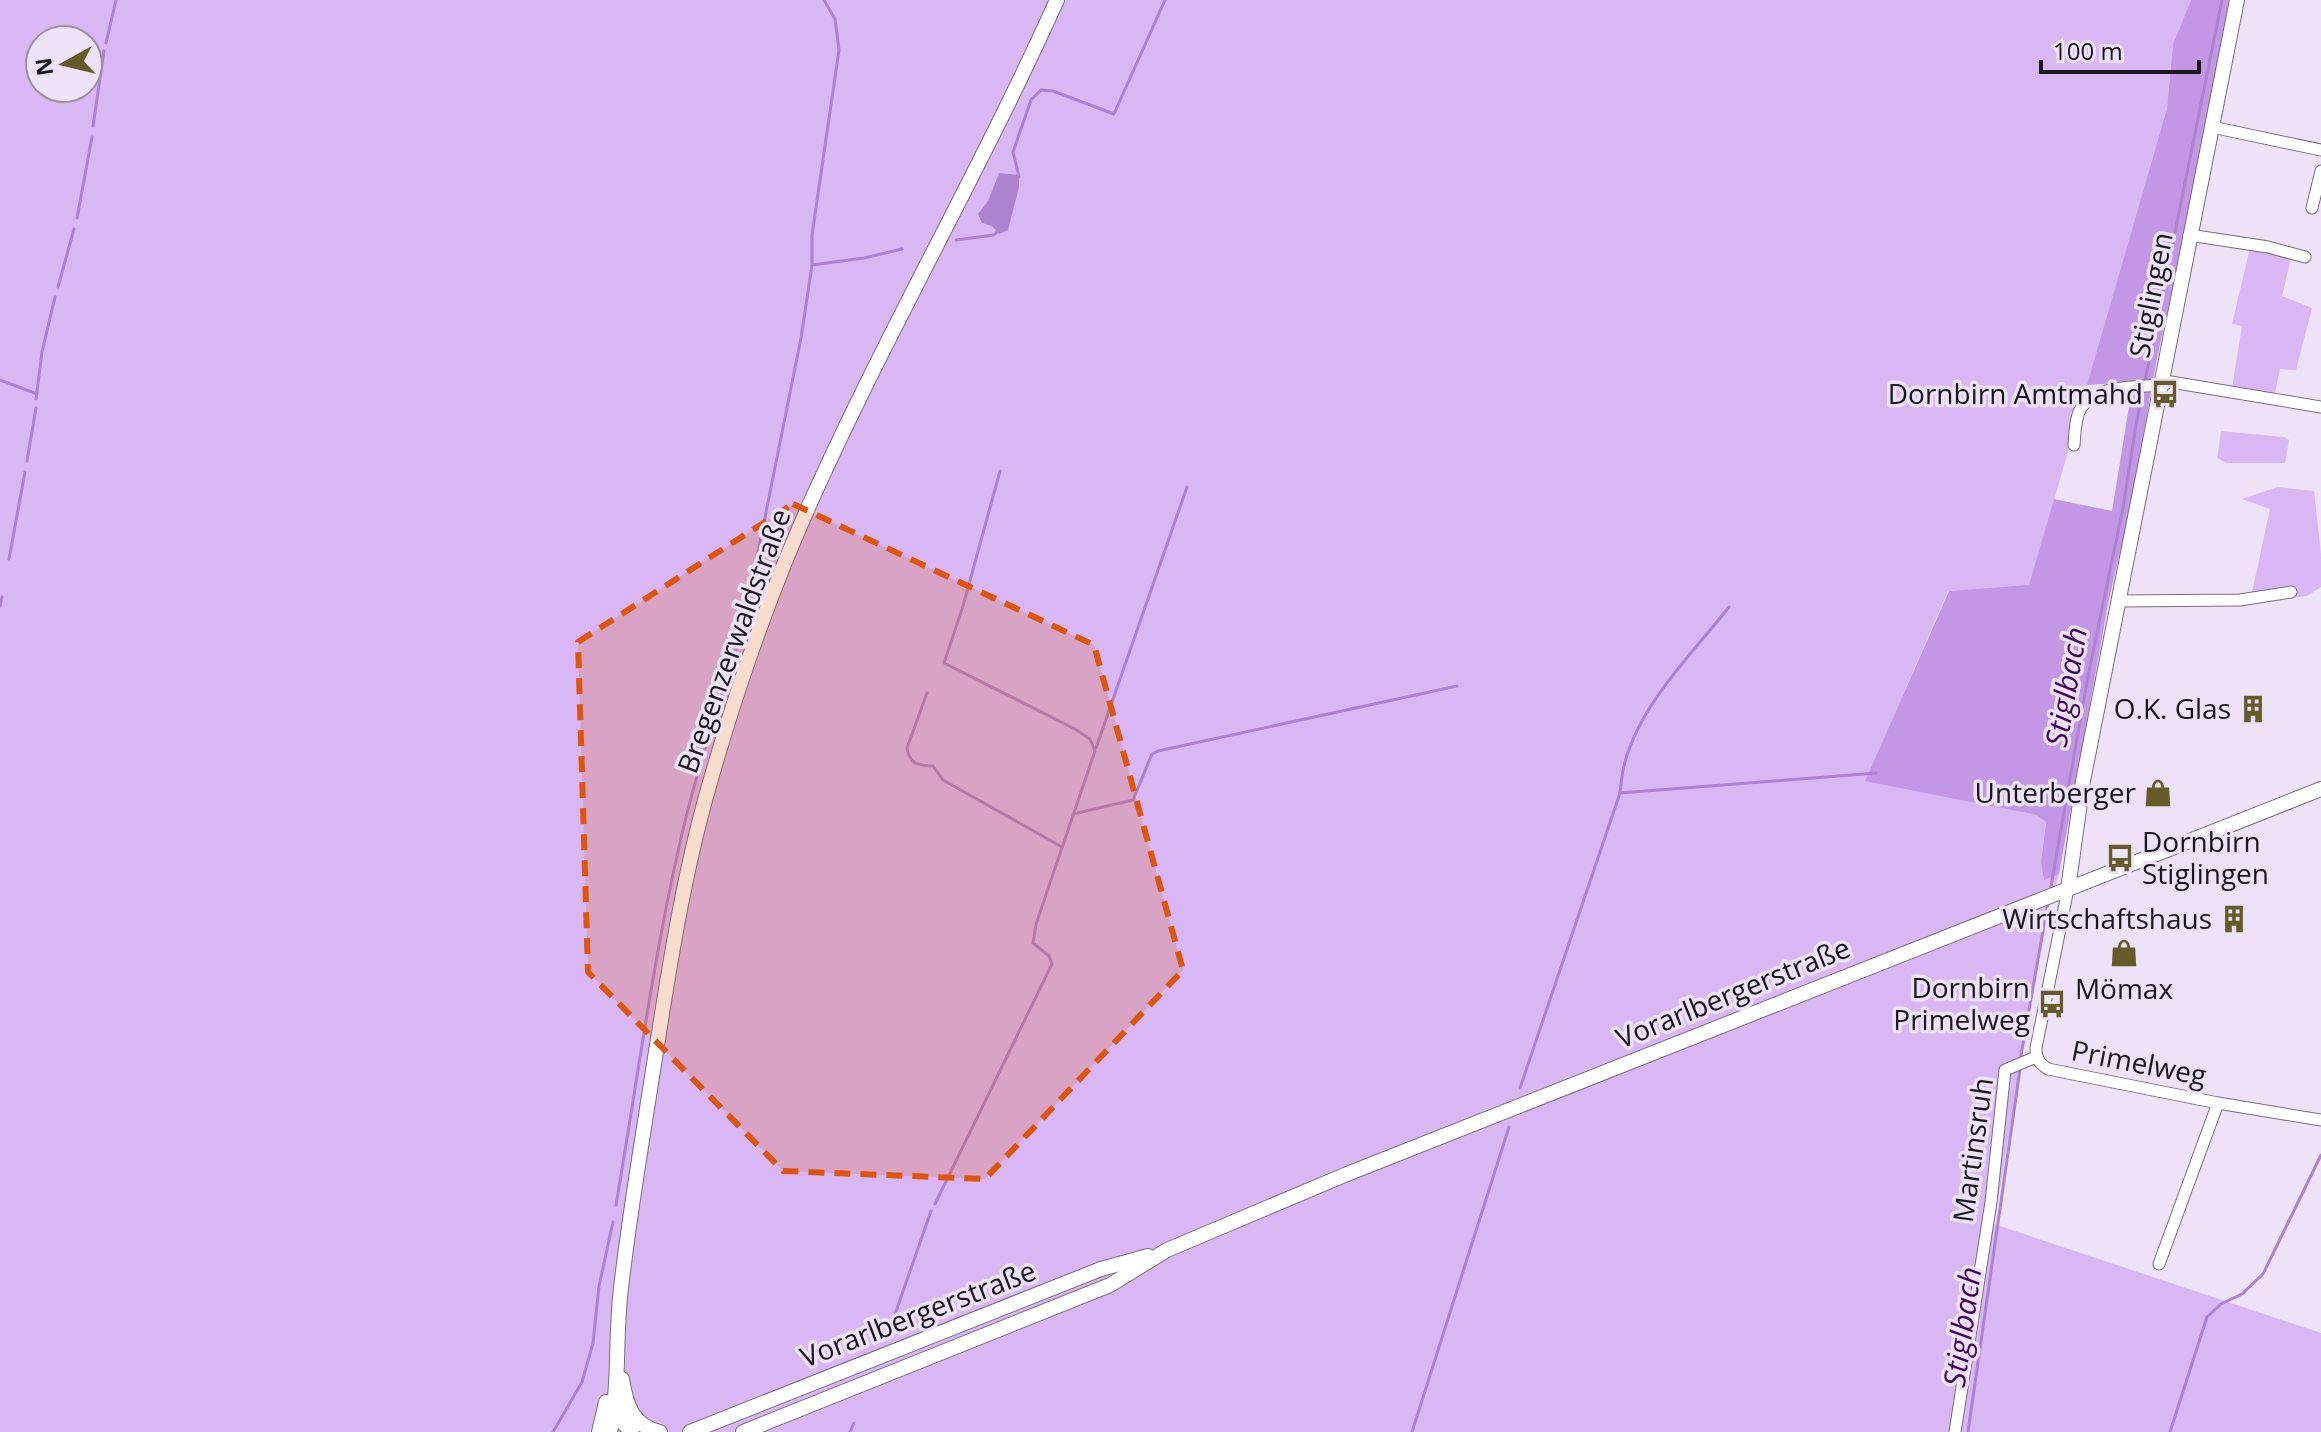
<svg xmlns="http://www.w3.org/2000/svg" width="2321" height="1432" font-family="'Open Sans',sans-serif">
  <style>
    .green { fill: #d9b7f4; fill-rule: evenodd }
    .forest { fill: #c397e5 }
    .water { fill: #ad82ce }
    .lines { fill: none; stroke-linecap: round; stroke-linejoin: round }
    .stream { stroke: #ad82ce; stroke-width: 3 }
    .minor-casing { stroke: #776d7f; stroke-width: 13 }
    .major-casing { stroke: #776d7f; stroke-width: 16 }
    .minor { stroke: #fff; stroke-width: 11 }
    .major { stroke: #fff; stroke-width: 14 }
    .marked { fill: #de560d; fill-opacity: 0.2; stroke: #de560d; stroke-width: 6; stroke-dasharray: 16 10; stroke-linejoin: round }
    .labels { text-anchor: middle; stroke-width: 7; stroke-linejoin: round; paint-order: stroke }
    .street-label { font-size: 28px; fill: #1a161d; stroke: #ede2f7 }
    .poi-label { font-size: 28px; fill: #1a161d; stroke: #ede2f7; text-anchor: end }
    .water-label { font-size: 30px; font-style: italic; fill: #3f005f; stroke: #ede2f7 }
  </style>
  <rect width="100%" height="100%" fill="#ede2f7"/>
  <!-- green -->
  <g class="green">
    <path d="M0 0H2191L2173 44 2167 108 2031 580 2029 585 2024 587 1948 591 1866 780 2036 815 2046 822 2041 862 2045 879 2059 874 2044 924 1994 1224 2321 1333V1432H0ZM40 40H88V88H40Z"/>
    <path d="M2250 248 2291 258 2282 296 2312 308 2296 370 2280 369 2275 393 2232 388 2242 326 2232 324Z"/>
    <path d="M2221 431 2284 437 2289 440 2285 463H2226L2217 458Z"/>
    <path d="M2278 487 2314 491 2321 554V587L2307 596 2250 602 2270 509 2242 499Z"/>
  </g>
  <!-- forest -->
  <path class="forest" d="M2191 0H2229L2210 122 2157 358 2130 509 2109 599 2059 874 2044 880 2041 862 2046 822 2036 815 1865 781 1949 591 2029 585 2054 499 2112 511 2133 382 2087 385 2167 108 2173 44Z"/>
  <!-- water -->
  <path class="water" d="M999 173 1019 175V187L1008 230 999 234 992 226 982 223 978 214 988 201Z"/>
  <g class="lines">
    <!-- stream -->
    <g class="stream">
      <path d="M106 43 116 0"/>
      <path d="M93 126 104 51"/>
      <path d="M1019 177 1013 152 1031 100 1041 90 1053 91 1114 114 1165 0"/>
      <path d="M77 218 92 137"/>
      <path d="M956 240 994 235 998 231"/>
      <path d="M812 263V235L839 50 835 19 824 0"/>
      <path d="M58 287 74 229"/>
      <path d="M0 380 37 394"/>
      <path d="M36 399 42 352 55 297"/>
      <path d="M27 461 36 408"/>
      <path d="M9 559 25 472"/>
      <path d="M754 572 801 338 812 265 864 258 902 249"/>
      <path d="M0 606 2 597"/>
      <path d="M927 693 907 748C910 766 919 765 933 766L943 780 1062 847"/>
      <path d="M1096 748 1187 487"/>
      <path d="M1620 793C1621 783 1622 772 1625 762 1641 703 1692 654 1729 607"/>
      <path d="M1073 814 1133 800 1152 754 1158 751 1457 686"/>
      <path d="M2050 892 2088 676 2123 508 2136 425 2222 0"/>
      <path d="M2020 1061 2048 903"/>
      <path d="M1520 1088 1620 793 1876 773"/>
      <path d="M935 1204 1052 964 1049 956 1033 943 1036 924 1095 751 1090 739 1075 729 944 663 963 606 1000 471"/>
      <path d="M616 1205C637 1083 653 959 681 838 699 761 725 685 749 609"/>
      <path d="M893 1320 931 1211"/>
      <path d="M553 1432 582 1382 593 1343 599 1286 613 1222"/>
      <path d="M850 1432 854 1423"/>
      <path d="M1412 1432 1509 1127"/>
      <path d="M1968 1432 2020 1069"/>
      <path d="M2170 1432 2207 1317 2221 1304 2242 1294 2263 1274 2321 1155"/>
    </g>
    <defs>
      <g id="minor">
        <path d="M2212 127 2321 150"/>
        <path d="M2312 208 2321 171"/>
        <path d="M2189 235 2268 247 2305 257"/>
        <path d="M2074 445C2075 433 2075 418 2081 408 2099 380 2144 391 2171 382L2321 407"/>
        <path d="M2120 601 2240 600 2291 592"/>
        <path d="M2068 889 2036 1048C2036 1059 2039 1063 2048 1069L2218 1103 2321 1120"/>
        <path d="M2159 1264 2218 1103"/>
        <path d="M1955 1432 1991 1202 2005 1070 2036 1057"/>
      </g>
      <g id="major">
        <path d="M2068 889 2083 781 2237 0"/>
        <path d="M622 1379C626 1404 632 1426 660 1432"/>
        <path d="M617 1401 624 1424 632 1432"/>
        <path d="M599 1432 606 1402"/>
        <path d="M610 1432C620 1385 615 1336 621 1288 629 1218 641 1147 652 1077 667 982 681 886 707 793 735 693 769 594 812 499 888 330 981 169 1057 0"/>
        <path d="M690 1432 1101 1269 1148 1256"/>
        <path d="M743 1432 1110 1285 1167 1250 1347 1174 2321 789"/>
      </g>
    </defs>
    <!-- minor casing -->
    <use href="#minor" class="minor-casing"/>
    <!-- major casing -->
    <use href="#major" class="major-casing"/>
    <!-- minor -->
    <use href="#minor" class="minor"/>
    <!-- major -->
    <use href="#major" class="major"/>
  </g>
  <!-- marked area -->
  <path class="marked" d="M793 504 1094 645 1183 970 985 1179 783 1171 588 972 578 642Z"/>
  <!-- icons -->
  <defs>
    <symbol id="bus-bare" viewBox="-9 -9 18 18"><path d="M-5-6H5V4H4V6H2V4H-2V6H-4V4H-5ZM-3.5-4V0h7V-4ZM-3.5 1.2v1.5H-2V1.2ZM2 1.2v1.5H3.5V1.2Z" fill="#645b28" stroke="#ede2f7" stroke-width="2.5" paint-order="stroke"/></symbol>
    <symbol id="building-bare" viewBox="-9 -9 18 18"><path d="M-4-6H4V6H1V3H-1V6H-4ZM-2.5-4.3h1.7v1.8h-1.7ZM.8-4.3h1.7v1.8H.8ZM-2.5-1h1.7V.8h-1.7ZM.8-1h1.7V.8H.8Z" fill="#645b28" stroke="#ede2f7" stroke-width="2.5" paint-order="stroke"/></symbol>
    <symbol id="shop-bare" viewBox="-9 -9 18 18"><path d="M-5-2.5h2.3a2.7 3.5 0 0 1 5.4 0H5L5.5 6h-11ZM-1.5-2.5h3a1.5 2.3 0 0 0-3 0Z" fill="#645b28" stroke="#ede2f7" stroke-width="2.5" paint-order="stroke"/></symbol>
  </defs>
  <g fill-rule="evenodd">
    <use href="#bus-bare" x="2145" y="374" width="40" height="40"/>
    <use href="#building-bare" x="2233" y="689" width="40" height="40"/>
    <use href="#shop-bare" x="2138" y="773" width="40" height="40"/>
    <use href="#bus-bare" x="2100" y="838" width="40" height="40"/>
    <use href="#building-bare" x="2214" y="899" width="40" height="40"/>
    <use href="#shop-bare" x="2104" y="933" width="40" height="40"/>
    <use href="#bus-bare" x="2032" y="984" width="40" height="40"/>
  </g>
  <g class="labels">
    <!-- street labels -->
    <g class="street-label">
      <text transform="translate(2151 295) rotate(-79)" y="10">Stiglingen</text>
      <text transform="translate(734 641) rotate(-70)" y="10">Bregenzerwaldstraße</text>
      <text transform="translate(1733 993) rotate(-22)" y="10">Vorarlbergerstraße</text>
      <text transform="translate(2139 1063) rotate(11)" y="10">Primelweg</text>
      <text transform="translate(1973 1150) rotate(-82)" y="10">Martinsruh</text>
      <text transform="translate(918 1314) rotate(-21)" y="10">Vorarlbergerstraße</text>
    </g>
    <!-- poi labels -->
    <g class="poi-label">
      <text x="2143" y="404">Dornbirn Amtmahd</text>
      <text x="2231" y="719">O.K. Glas</text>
      <text x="2136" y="803">Unterberger</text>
      <text x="2142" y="852" text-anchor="start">Dornbirn<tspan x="2142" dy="32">Stiglingen</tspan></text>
      <text x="2212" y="929">Wirtschaftshaus</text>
      <text x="2030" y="998">Dornbirn<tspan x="2030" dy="32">Primelweg</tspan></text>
      <text x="2124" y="999" text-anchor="middle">Mömax</text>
    </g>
    <!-- water labels -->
    <g class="water-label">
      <text transform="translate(2067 687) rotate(-80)" y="10">Stiglbach</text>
      <text transform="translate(1963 1327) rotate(-82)" y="10">Stiglbach</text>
    </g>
  </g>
  <!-- north arrow -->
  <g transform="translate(64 64) rotate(262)"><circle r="38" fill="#ede2f7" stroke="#9990a0" stroke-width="2"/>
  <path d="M0-6L14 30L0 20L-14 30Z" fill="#645b28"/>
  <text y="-12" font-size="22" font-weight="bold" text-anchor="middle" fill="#1a161d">N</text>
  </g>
  <!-- scale -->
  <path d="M2041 60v12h158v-12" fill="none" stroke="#1a161d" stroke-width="4"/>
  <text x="2053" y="60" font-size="24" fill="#1a161d" stroke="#ede2f7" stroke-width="6" paint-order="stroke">100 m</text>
</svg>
